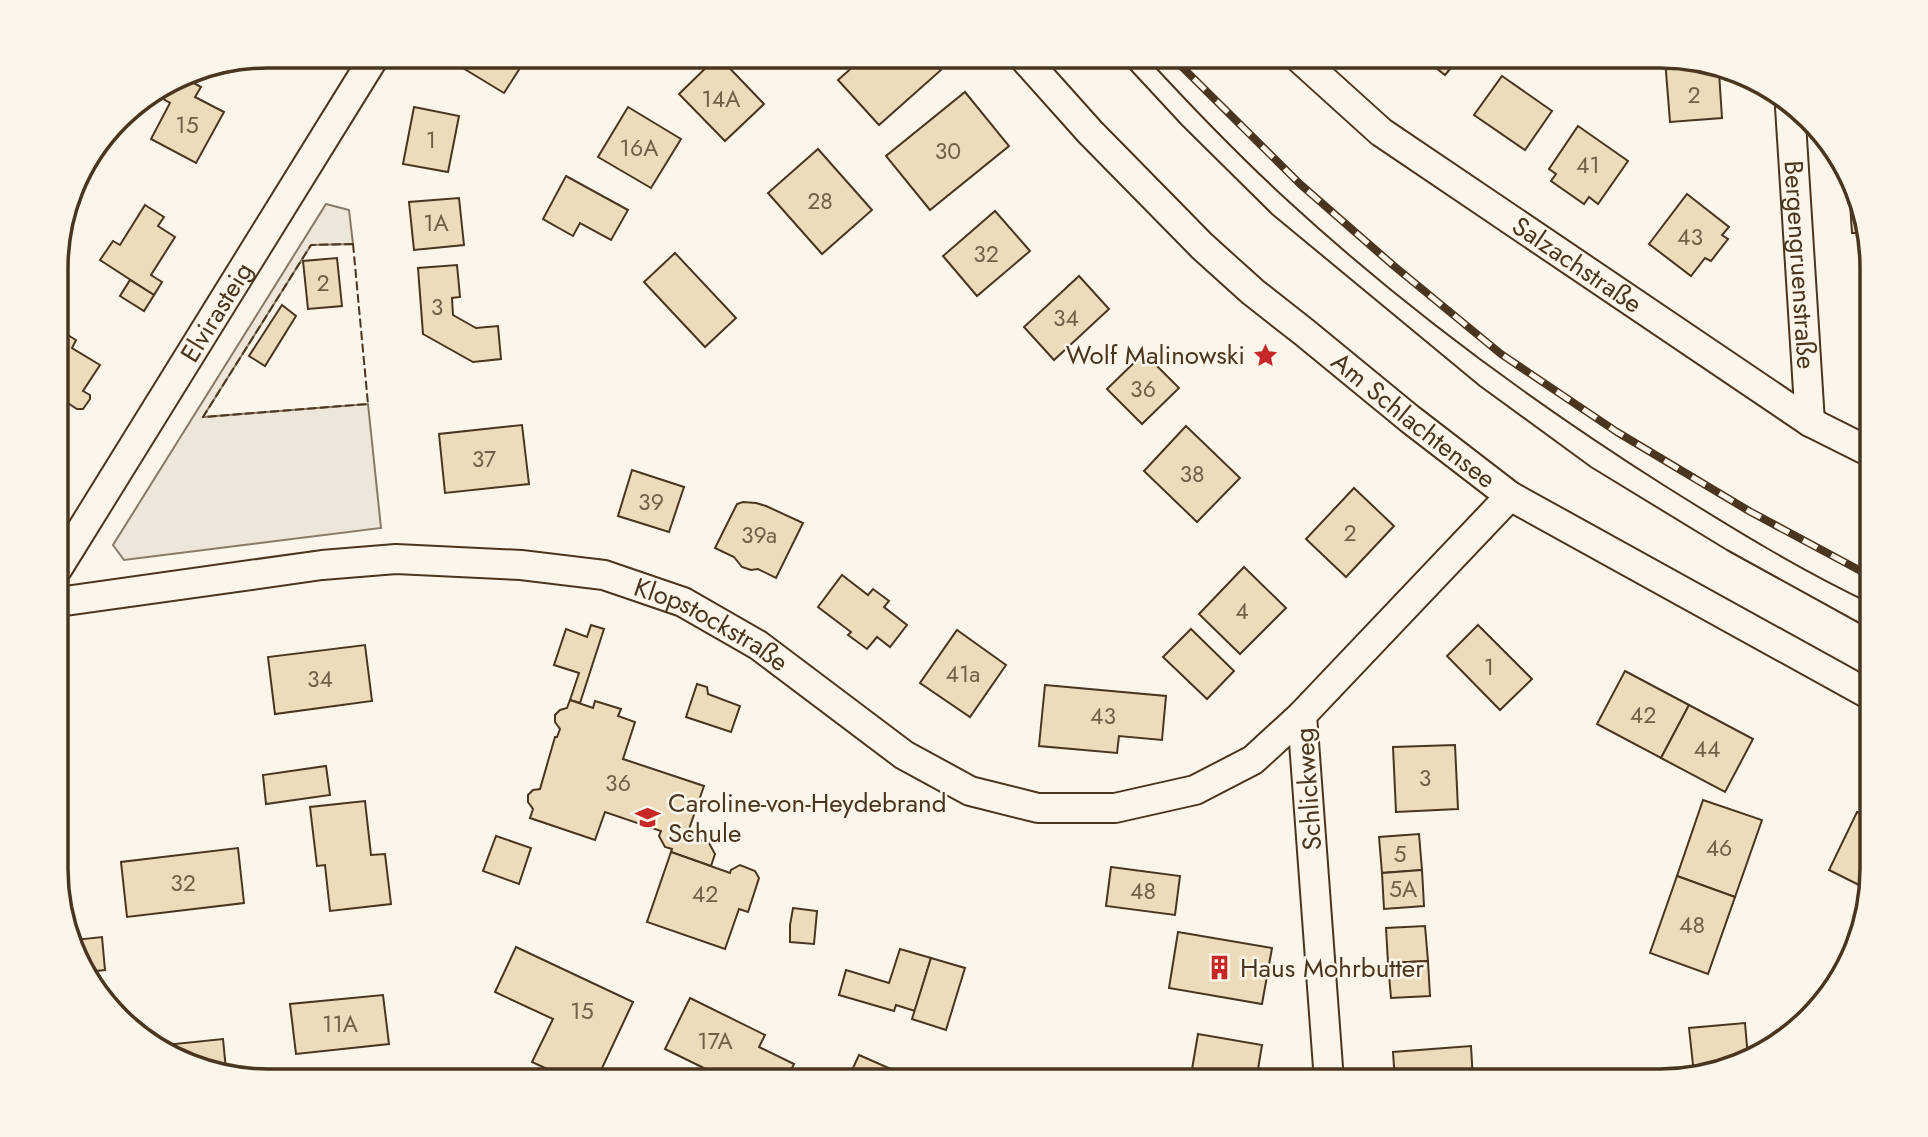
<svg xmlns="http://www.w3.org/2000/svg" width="1928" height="1137" font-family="Jost,sans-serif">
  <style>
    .green { fill: #ede6d9; stroke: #887966; stroke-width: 2 }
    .building { fill: #ecdcbc; stroke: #4a3520; stroke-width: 2 }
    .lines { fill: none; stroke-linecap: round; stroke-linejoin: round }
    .street-casing { stroke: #4a3520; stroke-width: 32 }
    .street { stroke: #fbf6e9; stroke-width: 28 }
    .tram { stroke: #4a3520; stroke-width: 2 }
    .rail-casing { stroke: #4a3520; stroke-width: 8 }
    .rail { stroke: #fbf6e9; stroke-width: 5; stroke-dasharray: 16; stroke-linecap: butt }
    .fence { stroke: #4a3520; stroke-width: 2; stroke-dasharray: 9 3.5; stroke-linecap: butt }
    .labels { text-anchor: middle; stroke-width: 5; stroke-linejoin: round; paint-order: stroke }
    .number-label { font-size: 23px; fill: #725f47 }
    .street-label { font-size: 26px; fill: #4a3520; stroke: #fbf6e9 }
    .poi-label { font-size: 26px; fill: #4a3520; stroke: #fbf6e9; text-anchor: start }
    .rim { fill: none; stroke: #4a3520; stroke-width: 3.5 }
  </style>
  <rect width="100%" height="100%" fill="#fbf6e9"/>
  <!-- green -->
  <path class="green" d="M326 204 349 210 353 244 311 245 203 417 368 404 381 528 124 560 113 545Z"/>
  <!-- building -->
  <g class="building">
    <path d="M450 56H501L520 68 504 93 448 59Z"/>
    <path d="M718 56 764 104 725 141 679 94Z"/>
    <path d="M865 56H929L941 70 879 125 838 80Z"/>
    <path d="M1421 56H1461L1445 75Z"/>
    <path d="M1665 59H1670L1719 72 1722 118 1670 122Z"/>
    <path d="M181 76 201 87 195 97 224 112 196 163 151 139 170 103 158 96 163 87Z"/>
    <path d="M1502 76 1552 111 1525 150 1474 115Z"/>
    <path d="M965 92 1009 146 930 210 886 156Z"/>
    <path d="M414 107 459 116 448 172 403 164Z"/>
    <path d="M628 107 681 139 651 188 598 157Z"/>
    <path d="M1578 126 1628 161 1598 204 1589 197 1584 204 1551 181 1556 174 1549 169Z"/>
    <path d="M818 149 872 210 822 254 768 193Z"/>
    <path d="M566 176 628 210 611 240 580 223 573 236 543 219Z"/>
    <path d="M1849 188 1864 233H1852Z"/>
    <path d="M1687 194 1729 227 1722 235 1728 239 1711 261 1705 258 1691 276 1649 244Z"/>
    <path d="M459 198 464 245 414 250 409 202Z"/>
    <path d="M145 205 164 217 158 226 175 237 151 275 162 282 154 295 100 260 113 241 120 245Z"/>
    <path d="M995 211 1030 251 977 296 943 256Z"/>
    <path d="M675 253 736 318 705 347 644 282Z"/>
    <path d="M337 258 342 306 308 309 303 261Z"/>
    <path d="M457 265 460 297 452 298 453 315 476 328 498 326 501 359 473 362 423 334 418 268Z"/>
    <path d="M1079 276 1109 309 1054 360 1024 327Z"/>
    <path d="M130 280 154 295 144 311 120 296Z"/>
    <path d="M282 305 296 316 265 366 249 356Z"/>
    <path d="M58 329 76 340 72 348 100 365 83 391 90 395V399L83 409H77L60 398 61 396 58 394Z"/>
    <path d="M1144 353 1179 388 1142 424 1107 389Z"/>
    <path d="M522 425 529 484 445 493 439 434Z"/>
    <path d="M1186 426 1240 478 1197 522 1144 471Z"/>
    <path d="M632 470 684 487 669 532 618 516Z"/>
    <path d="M1354 488 1394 526 1346 577 1306 539Z"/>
    <path d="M743 502 756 503 766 506 803 523 776 578 758 569 751 570 742 567 734 557 715 548 737 504Z"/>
    <path d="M1244 567 1286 608 1240 654 1199 614Z"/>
    <path d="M842 575 868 595 873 589 889 601 884 607 907 625 890 647 877 637 867 649 848 635 851 632 818 607Z"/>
    <path d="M591 625 604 629 580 703 570 700 579 673 554 665 566 629 587 637Z"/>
    <path d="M1478 625 1532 679 1500 710 1447 656Z"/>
    <path d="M1191 629 1234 671 1207 699 1163 657Z"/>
    <path d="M957 630 1006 665 970 717 920 683Z"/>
    <path d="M365 645 372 701 275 714 268 657Z"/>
    <path d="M1625 671 1689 705 1661 758 1597 724Z"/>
    <path d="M697 684 707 687 708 694 740 706 731 732 686 717Z"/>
    <path d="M1045 685 1166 696 1162 740 1119 736 1117 753 1039 746Z"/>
    <path d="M570 700 593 708 595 701 621 709 618 716 635 722 623 759 704 786 687 835 709 843 715 854 711 866 671 852 672 849 665 847 659 836 661 831 605 812 595 840 530 818 533 809 528 802V795L533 790 540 789 555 737H557L560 729 555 722V715L560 710 567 708Z"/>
    <path d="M1689 705 1753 739 1725 792 1661 758Z"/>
    <path d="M1455 745 1458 809 1396 812 1393 747Z"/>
    <path d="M326 766 330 795 266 804 263 775Z"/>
    <path d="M1703 800 1762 820 1735 897 1677 876Z"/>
    <path d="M365 801 371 855 385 854 391 904 330 911 325 865 317 866 310 807Z"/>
    <path d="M1857 812 1872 819V882L1869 890 1829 870Z"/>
    <path d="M1419 834 1422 870 1382 873 1379 837Z"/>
    <path d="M496 836 531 848 519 884 483 871Z"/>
    <path d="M238 848 244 903 127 917 121 862Z"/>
    <path d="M671 852 730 873 731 870 740 865 755 871 759 878 748 912 739 909 725 949 647 922Z"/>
    <path d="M1111 867 1180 876 1175 915 1106 906Z"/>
    <path d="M1422 870 1424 906 1384 909 1382 873Z"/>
    <path d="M1677 876 1735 897 1708 974 1650 953Z"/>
    <path d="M793 908 817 911 814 944 790 942V925Z"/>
    <path d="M1425 926 1428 961 1388 963 1386 928Z"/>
    <path d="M1178 932 1272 948 1262 1004 1169 988Z"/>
    <path d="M102 937 105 970 86 972 74 940Z"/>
    <path d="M516 947 633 1002 596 1081H573L532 1062 553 1019 495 992Z"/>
    <path d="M900 949 931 958 915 1011 896 1005 894 1011 839 995 846 970 889 983Z"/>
    <path d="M931 958 965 968 946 1030 912 1019Z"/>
    <path d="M1428 961 1430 996 1391 998 1388 963Z"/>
    <path d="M383 995 389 1044 296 1054 290 1004Z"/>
    <path d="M690 998 765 1035 759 1047 794 1064 786 1081H712L716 1074 665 1049Z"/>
    <path d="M1745 1023 1748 1058 1694 1074 1689 1028Z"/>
    <path d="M1198 1034 1262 1045 1256 1081H1190Z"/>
    <path d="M223 1039 226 1070 162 1052 155 1046Z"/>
    <path d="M1471 1046 1473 1081H1395L1393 1052Z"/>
    <path d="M859 1055 891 1069 886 1081H847Z"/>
    <path d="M891 1069 917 1081H886Z"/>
  </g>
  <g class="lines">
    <defs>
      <g id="street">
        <path id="s1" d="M1022 56 1090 132 1202 246 1253 292 1304 332 1410 419 1510 496 1872 696"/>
        <path id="s2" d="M1297 56 1381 132 1810 422 1872 453"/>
        <path id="s3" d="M1790 107 1810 422"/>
        <path id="s4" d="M58 568 375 56"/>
        <path id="s5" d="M58 602 322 565 396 559 521 565 604 575 683 602 758 645 904 755 970 791 1038 808H1115L1195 790 1253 760 1302 715"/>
        <path d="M1329 1081 1302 715 1510 496"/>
      </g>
    </defs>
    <!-- street casing -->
    <use href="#street" class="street-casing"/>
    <!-- street -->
    <use href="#street" class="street"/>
    <!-- tram -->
    <g class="tram">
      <path d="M1118 56 1182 125 1272 214 1480 386 1591 467 1727 550 1872 630"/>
      <path d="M1145 56C1190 105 1237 154 1286 199 1403 307 1531 401 1665 486 1732 528 1800 570 1872 604"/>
    </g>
    <defs>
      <path id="rail" d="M1171 56 1300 184 1394 266 1501 354 1617 432 1749 511 1872 577"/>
    </defs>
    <!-- rail casing -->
    <use href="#rail" class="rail-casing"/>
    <!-- rail -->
    <use href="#rail" class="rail"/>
    <!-- fence -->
    <path class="fence" d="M353 244 368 404 203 417 311 245Z"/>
  </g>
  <!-- icons -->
  <defs>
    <symbol id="sight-bare" viewBox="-9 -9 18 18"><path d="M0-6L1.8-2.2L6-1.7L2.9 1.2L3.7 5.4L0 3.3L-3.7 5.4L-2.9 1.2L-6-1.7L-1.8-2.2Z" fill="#c62828" stroke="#fbf6e9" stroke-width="2.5" paint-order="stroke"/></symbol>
    <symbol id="school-bare" viewBox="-9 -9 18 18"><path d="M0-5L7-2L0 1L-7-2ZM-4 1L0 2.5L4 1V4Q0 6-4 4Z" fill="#c62828" stroke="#fbf6e9" stroke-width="2.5" paint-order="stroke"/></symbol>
    <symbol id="building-bare" viewBox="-9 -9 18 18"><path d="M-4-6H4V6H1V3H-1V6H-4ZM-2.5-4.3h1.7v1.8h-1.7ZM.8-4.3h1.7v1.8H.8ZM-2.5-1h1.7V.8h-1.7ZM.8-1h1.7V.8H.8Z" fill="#c62828" stroke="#fbf6e9" stroke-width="2.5" paint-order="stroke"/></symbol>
  </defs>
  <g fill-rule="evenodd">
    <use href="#sight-bare" x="1248" y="338" width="35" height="35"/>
    <use href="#school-bare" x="630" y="800" width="35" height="35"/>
    <use href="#building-bare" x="1202" y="950" width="35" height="35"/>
  </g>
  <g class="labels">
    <!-- number labels -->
    <g class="number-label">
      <text x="1694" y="103">2</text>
      <text x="721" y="107">14A</text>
      <text x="187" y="133">15</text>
      <text x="431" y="148">1</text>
      <text x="639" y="156">16A</text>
      <text x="948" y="159">30</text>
      <text x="1588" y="173">41</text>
      <text x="820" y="209">28</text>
      <text x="436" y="231">1A</text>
      <text x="1690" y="245">43</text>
      <text x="986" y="262">32</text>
      <text x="323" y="291">2</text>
      <text x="437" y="315">3</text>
      <text x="1066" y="326">34</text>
      <text x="1143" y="397">36</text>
      <text x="484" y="467">37</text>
      <text x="1192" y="482">38</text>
      <text x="651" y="510">39</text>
      <text x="1350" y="541">2</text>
      <text x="759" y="543">39a</text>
      <text x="1242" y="619">4</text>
      <text x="1489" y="675">1</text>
      <text x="963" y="682">41a</text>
      <text x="320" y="687">34</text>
      <text x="1643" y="723">42</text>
      <text x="1103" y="724">43</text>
      <text x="1707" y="757">44</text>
      <text x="1425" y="786">3</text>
      <text x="618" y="791">36</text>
      <text x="1719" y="856">46</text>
      <text x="1400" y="862">5</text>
      <text x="183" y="891">32</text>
      <text x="1403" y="897">5A</text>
      <text x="1143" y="899">48</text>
      <text x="705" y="902">42</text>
      <text x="1692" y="933">48</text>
      <text x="582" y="1019">15</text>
      <text x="340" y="1032">11A</text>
      <text x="715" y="1049">17A</text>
    </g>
    <!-- street labels -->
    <g class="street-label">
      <text dy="9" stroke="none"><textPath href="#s2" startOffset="350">Salzachstraße</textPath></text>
      <text dy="9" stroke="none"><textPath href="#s3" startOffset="158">Bergengruenstraße</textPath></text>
      <text dy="9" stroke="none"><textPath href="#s4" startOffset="301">Elvirasteig</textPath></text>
      <text dy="9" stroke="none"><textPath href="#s1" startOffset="536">Am Schlachtensee</textPath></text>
      <text dy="9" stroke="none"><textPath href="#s5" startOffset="668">Klopstockstraße</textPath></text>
      <text transform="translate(1308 789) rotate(-94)" y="9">Schlickweg</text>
    </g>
    <!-- poi labels -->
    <g class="poi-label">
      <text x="1245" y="364" text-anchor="end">Wolf Malinowski</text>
      <text x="668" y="812">Caroline-von-Heydebrand<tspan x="668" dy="30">Schule</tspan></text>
      <text x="1240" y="977">Haus Mohrbutter</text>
    </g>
  </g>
  <!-- crop -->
  <path d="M0 0H1928V1137H0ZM268 68H1660A200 200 0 0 1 1860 268V869A200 200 0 0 1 1660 1069H268A200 200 0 0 1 68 869V268A200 200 0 0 1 268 68Z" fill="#fbf6e9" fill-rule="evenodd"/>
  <path class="rim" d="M268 68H1660A200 200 0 0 1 1860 268V869A200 200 0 0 1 1660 1069H268A200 200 0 0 1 68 869V268A200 200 0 0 1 268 68Z"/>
</svg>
